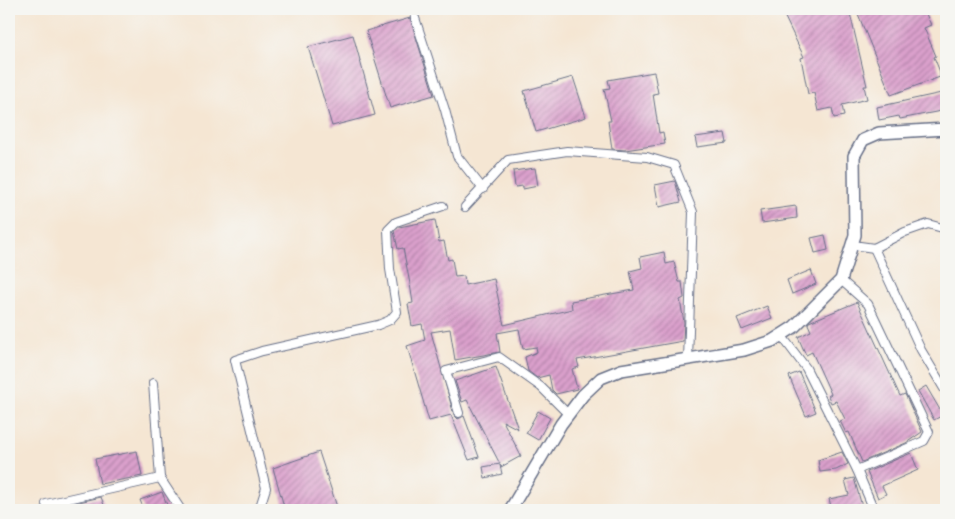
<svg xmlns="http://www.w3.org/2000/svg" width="955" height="519" font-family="Delius,sans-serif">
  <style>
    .building { fill: url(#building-hatch) }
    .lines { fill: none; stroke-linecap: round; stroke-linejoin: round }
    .minor-casing { stroke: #676f87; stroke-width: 10 }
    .secondary-casing { stroke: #676f87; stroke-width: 14 }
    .minor { stroke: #fff; stroke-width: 8 }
    .secondary { stroke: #fff; stroke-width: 11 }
  </style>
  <defs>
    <pattern id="building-hatch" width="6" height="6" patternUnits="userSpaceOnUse" patternTransform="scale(1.25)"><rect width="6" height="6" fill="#dba0cc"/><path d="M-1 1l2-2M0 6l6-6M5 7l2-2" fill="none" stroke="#b183a9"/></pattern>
  </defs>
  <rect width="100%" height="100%" fill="#f6f6f2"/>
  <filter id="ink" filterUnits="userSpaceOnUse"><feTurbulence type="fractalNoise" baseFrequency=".02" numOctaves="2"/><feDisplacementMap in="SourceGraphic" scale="10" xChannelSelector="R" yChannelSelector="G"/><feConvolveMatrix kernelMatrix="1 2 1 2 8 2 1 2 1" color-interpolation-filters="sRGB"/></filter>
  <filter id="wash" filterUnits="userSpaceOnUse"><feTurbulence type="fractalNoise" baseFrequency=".0096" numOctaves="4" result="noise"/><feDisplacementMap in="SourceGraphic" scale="20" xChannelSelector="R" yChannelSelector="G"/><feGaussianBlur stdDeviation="1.12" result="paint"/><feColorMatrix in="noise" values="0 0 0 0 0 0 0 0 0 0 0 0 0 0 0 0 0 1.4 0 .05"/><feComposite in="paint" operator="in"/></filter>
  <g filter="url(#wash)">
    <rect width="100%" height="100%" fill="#f5e6d3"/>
    <g id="blocks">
      <!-- building -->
      <g class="building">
        <path d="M781 9H849L867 86H864L867 99 842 105 844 116 834 118 832 108 818 111 814 93 808 94 801 58 804 57Z"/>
        <path d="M856 9H899L926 14 931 25 924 28 936 56 934 57 940 72V77L891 95Z"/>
        <path d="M410 18 434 95 390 108 366 31Z"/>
        <path d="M353 35 375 115 332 126 308 47Z"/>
        <path d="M654 72 658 93 653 94 659 133 663 132 665 144 625 150 612 149 608 121H611L604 89 610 88 608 80Z"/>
        <path d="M573 77 586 117 536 132 524 91Z"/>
        <path d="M946 92V110L900 119 899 116 879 120 877 107Z"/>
        <path d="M725 133 727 143 697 147 695 137Z"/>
        <path d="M535 168 538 186 523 189V186L515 187 513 171Z"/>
        <path d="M675 181 681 202 659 207 655 185Z"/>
        <path d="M796 206 797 218 762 223 760 211Z"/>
        <path d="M435 220 439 242 444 241 448 260 452 259 455 277 464 276 465 285 494 279 504 325 572 309 571 301 634 290 630 271 642 268 640 257 664 252 666 264 674 262 679 282H682L684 298 680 300 684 322 683 341 577 360 579 367 572 369 577 389 556 394 552 390 549 375 537 378 528 371 525 357 537 352 536 347 523 349 519 329 497 333 500 352 455 360 450 329 431 332 454 415 458 419 464 416 479 457 469 460 451 415 429 421 407 346 425 340 422 324 412 326 408 304 413 303 410 284 403 248 398 249 394 231 399 227Z"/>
        <path d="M825 235 828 250 815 253 811 238Z"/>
        <path d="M811 270 816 284 792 294 787 280Z"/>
        <path d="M857 302 900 396 905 394 922 432 906 443 862 462 849 432 846 433 840 421 845 419 836 401 831 403 828 396 831 394 812 352 806 355 798 337 811 331 808 324 809 322Z"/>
        <path d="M767 306 772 318 742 330 737 318Z"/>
        <path d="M496 367 518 429 503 421 521 456 501 467 500 465 502 474 485 478 483 467 500 464 467 400 462 402 455 381Z"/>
        <path d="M799 372 816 412 806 416 789 376Z"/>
        <path d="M926 386 943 415 934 420 918 391Z"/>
        <path d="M538 411 550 418 538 440 526 433Z"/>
        <path d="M137 451 142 476 100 484 95 459Z"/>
        <path d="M319 452 338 510H285L273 468Z"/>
        <path d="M842 452 848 464 836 470 820 472 818 460Z"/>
        <path d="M911 453 918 470 882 486 886 494 878 498 867 472Z"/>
        <path d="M854 478 863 510H832L829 499 849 495 845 480Z"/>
        <path d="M162 492 169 510H144L140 500Z"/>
        <path d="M101 497 106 510H60L79 502Z"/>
      </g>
    </g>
  </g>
  <g filter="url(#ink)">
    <use href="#blocks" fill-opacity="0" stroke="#676f87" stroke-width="1"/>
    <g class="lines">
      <defs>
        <g id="minor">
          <path d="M415 18 445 110 457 156 483 189"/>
          <path d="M465 207 508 160 567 151 647 157 674 165 693 212 688 360"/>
          <path d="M853 245 874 248 905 232 928 224 946 229"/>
          <path d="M874 248 921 350 946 392"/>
          <path d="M841 280 868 304 929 432 924 441 857 470"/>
          <path d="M781 335 806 368 857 470 874 510"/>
          <path d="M153 383 160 478 181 510"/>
          <path d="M459 413 446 371 499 357 541 387 568 414"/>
          <path d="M49 510 46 504 160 478"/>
          <path d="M259 510 266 488 235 360 262 351 378 325 390 320 397 312 390 269 388 230 396 222 443 206"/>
        </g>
        <path id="secondary" d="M510 510 561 424 583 395 601 378 621 370 744 350 772 341 794 327 841 280 855 235 854 156 863 140 879 133 946 129"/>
      </defs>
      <!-- minor casing -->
      <use href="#minor" class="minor-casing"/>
      <!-- secondary casing -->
      <use href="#secondary" class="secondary-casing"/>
      <!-- minor -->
      <use href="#minor" class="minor"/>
      <!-- secondary -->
      <use href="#secondary" class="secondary"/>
    </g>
  </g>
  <!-- margin -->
  <rect width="955" height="519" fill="none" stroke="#f6f6f2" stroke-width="30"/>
</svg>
